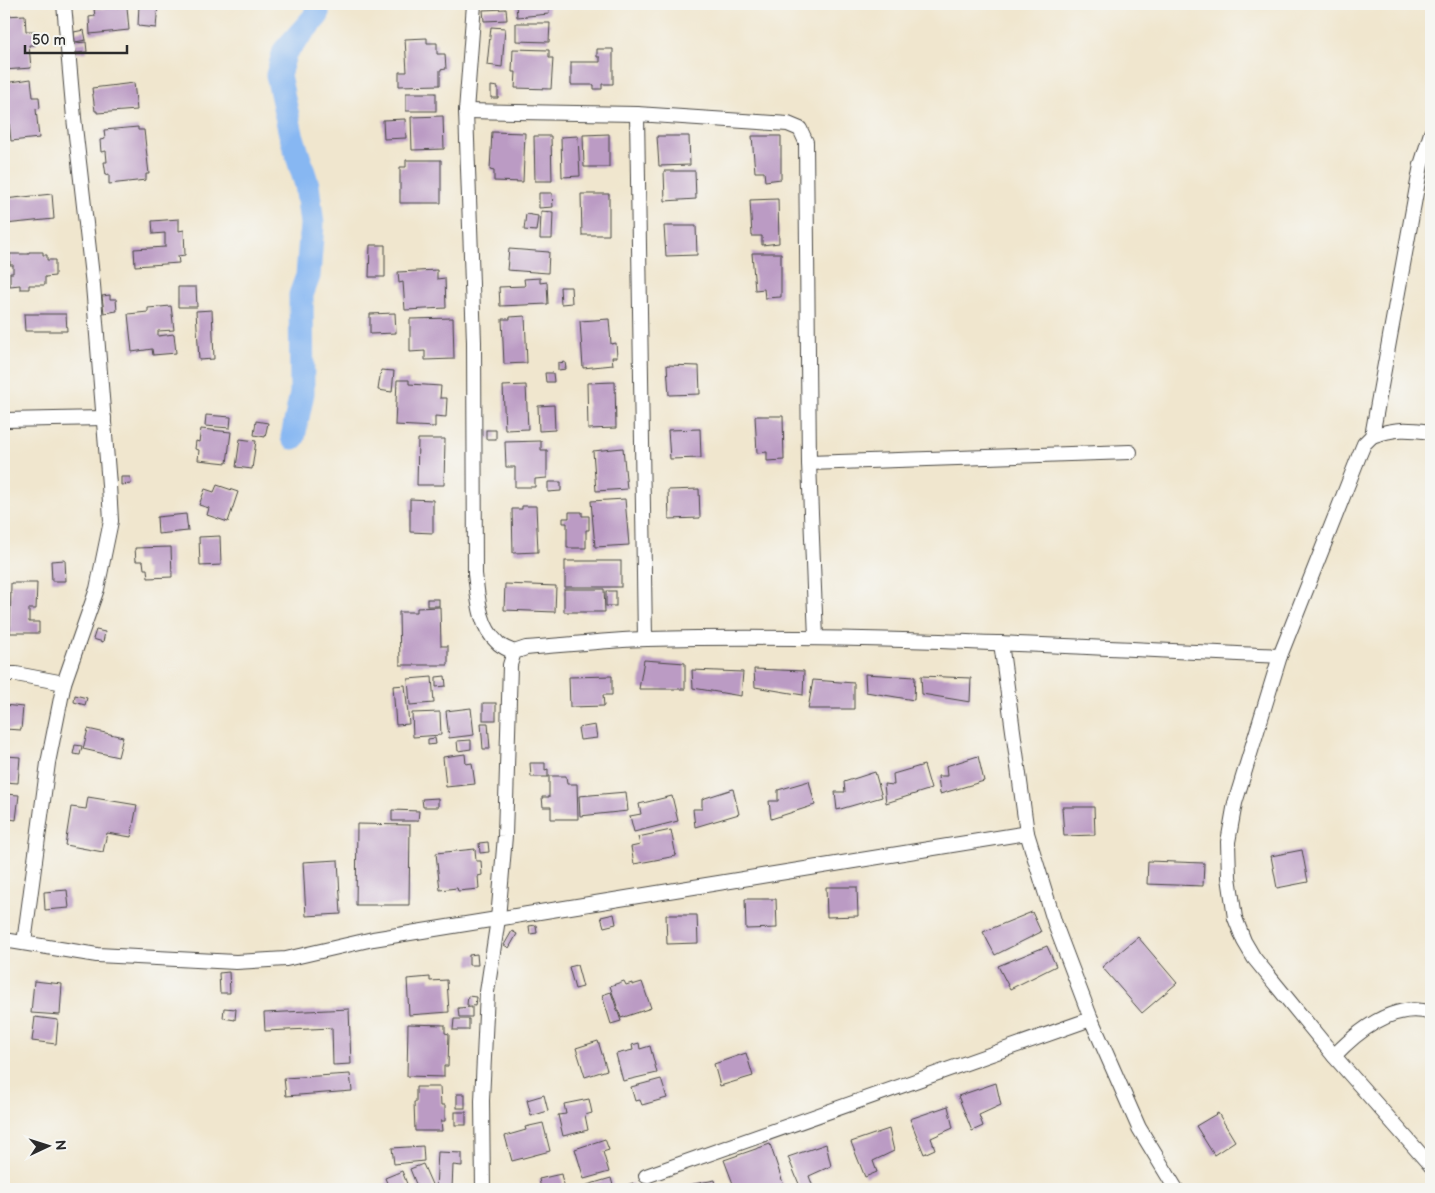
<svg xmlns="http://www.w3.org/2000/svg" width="1435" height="1193" font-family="'Balsamiq Sans',sans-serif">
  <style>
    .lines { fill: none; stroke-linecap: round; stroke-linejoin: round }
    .river { stroke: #87b7f2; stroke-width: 25 }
    .building { fill: #bb9bc4 }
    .minor-casing { stroke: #494743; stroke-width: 16 }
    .minor { stroke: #fff; stroke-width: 14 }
  </style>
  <rect width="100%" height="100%" fill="#f6f6f2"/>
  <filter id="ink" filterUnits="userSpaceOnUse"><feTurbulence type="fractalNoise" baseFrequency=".02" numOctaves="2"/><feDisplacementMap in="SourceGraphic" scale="10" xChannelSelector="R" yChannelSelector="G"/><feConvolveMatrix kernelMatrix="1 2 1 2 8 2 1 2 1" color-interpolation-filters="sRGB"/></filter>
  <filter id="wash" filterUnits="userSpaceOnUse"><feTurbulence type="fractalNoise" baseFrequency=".0096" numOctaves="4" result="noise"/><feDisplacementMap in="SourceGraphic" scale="20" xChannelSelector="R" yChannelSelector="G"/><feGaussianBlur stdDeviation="1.12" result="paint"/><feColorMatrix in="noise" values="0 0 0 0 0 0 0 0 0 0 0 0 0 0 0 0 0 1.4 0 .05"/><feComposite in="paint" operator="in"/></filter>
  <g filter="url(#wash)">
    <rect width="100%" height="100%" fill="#f0e6ce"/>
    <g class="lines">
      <!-- river -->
      <path class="river" d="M293 437 302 393 301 295 308 276 312 224 307 185 291 134 278 75 285 51 317 15V4"/>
    </g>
    <g id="blocks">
      <!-- building -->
      <g class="building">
        <path d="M139 4H158L156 28 138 26Z"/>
        <path d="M516 4H548L549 14 517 17Z"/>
        <path d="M127 7 129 30 90 34 89 17 95 16 94 9Z"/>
        <path d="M506 9 507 20 484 21 483 10Z"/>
        <path d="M25 15 26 31H35L36 45H29L31 68 4 70V16Z"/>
        <path d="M516 23H550L549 42 516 41Z"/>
        <path d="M491 27 505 28 502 67 487 65Z"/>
        <path d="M84 30 86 40 75 42 74 32Z"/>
        <path d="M427 38V43H437V54H445L446 69 440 70V85L399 86V72H407L405 39Z"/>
        <path d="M86 42 87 52 76 53 75 43Z"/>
        <path d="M513 49 549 50V58H553L551 89 515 88 516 72H512Z"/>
        <path d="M597 49H613V84H602V89H594V85H571V62H600V57H597Z"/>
        <path d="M31 79 33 97H39L40 108 36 109 39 138 11 141 9 122H5L4 114V107H7L4 83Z"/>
        <path d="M134 83 137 110 97 113V111H95L92 88Z"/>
        <path d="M491 86 498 87V98H491Z"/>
        <rect x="406" y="93" width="30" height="18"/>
        <path d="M443 116 444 149 412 150 411 117Z"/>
        <path d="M405 119 406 138 384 139 383 120Z"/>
        <path d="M138 127V130H144L149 174H146V180L109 184V174L106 175 104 162H107L106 151 101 152 100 140 105 139 104 130Z"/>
        <path d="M492 132 525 133 523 182 494 181V171L490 170Z"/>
        <path d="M609 134V167H584L583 135Z"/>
        <path d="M534 136H551L552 181H535Z"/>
        <path d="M578 136 580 176 562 177 561 137Z"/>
        <path d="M657 136H689L690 165 659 166Z"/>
        <path d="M752 136H781V179L765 181 764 172H755Z"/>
        <path d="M406 160H441V203H400V167H406Z"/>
        <path d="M664 171H695L696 199 665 201Z"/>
        <path d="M539 193H552L553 207 539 208Z"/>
        <path d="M52 194 54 219 5 224 4 199Z"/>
        <path d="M581 194H609V235H582Z"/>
        <path d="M778 199 779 243 762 245V236H752L750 200Z"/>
        <path d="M541 211 553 212 552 239H540Z"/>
        <path d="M526 214 538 216 536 231 524 230Z"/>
        <path d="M179 219V231L184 230 185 255 178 256 179 263 135 266 134 249 165 247V233L153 234 152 221Z"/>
        <path d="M664 226H696L697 255 666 256Z"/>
        <path d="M370 245H385V277H369Z"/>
        <path d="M509 249 549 252 548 273 507 270Z"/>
        <path d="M29 252H43V255H47V260H55V276L45 277V285H29V289H20V285L10 286V273H13V265H10V254H29Z"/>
        <path d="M752 253H781V297L765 298 764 289 755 290Z"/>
        <path d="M437 270V279L445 278 446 308 405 310 403 282 399 283 398 272Z"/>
        <path d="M540 278V283L547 282 548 304 500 306 499 287 525 286 524 279Z"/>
        <path d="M178 287H196L197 307H178Z"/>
        <path d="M560 287H571L572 303 561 304Z"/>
        <path d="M110 295V299H116L117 311 104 313 102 296Z"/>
        <path d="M171 306 174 330 158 331V336L174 334 176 353 153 355 152 349 132 352 128 314 148 312V308Z"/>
        <path d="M212 310 214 359 199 360 196 311Z"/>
        <path d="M395 313 396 333 370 334V314Z"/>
        <path d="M24 314H66L67 331H25Z"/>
        <path d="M525 316 527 363 504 364 502 319H510V317Z"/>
        <path d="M453 318 454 359 425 360V351L410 352V319Z"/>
        <path d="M609 319 611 344 616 343 617 357H612L613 365 583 368 580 321Z"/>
        <path d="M565 362 566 369 558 370V363Z"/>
        <path d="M667 365 699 366 700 394 669 395Z"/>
        <path d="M381 370 394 371 392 392 378 390Z"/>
        <path d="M545 373H553L554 382H546Z"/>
        <path d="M397 380H409V384L441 386 440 398H447L446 417 435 416V427L395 425Z"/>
        <path d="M615 382 616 428 588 429 587 383Z"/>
        <path d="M526 385 528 429 505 430 503 386Z"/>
        <path d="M554 405 555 430 539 431 538 406Z"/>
        <path d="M206 415 231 417 230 428 205 426Z"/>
        <path d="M755 416H783L784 460 767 461V452L757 453Z"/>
        <path d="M256 421 268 423 265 437 254 435Z"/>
        <path d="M201 429 231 432 227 463 198 460 199 450 195 449 196 441 199 442Z"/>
        <path d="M700 429 701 458 670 459 668 430Z"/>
        <rect x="486" y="430" width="10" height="9"/>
        <path d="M240 439 256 441 252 469 236 467Z"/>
        <path d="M418 439H445L444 485H417Z"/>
        <path d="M541 441V450H547V478L535 479V487H515V467H506L505 442Z"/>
        <path d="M623 448 627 489 596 491 593 451Z"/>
        <path d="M121 477H130L131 484 121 485Z"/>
        <path d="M548 482H561V491L548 492Z"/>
        <path d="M217 485 238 492 228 522 207 515 209 508 199 505 205 489 214 492Z"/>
        <path d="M699 489 700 518 669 519 668 490Z"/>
        <path d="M410 499 433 500V533L410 532Z"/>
        <path d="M625 499 629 545 595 547 591 501Z"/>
        <path d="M522 506H536L538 552 513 553 512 509H522Z"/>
        <path d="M569 512H582V516H589V530H586V548H567V523H563V518H569Z"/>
        <path d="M186 514 188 531 158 534 157 517Z"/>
        <path d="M220 536 221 565 200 566 199 537Z"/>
        <path d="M171 547 172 577 148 578 147 569H144L143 561H136L135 548Z"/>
        <path d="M65 560 66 581H52L51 561Z"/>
        <rect x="565" y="561" width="56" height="26"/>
        <path d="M11 583H37L36 609H29V622H39V633H10Z"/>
        <path d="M505 584 556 586 555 612 504 610Z"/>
        <path d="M564 589H604L605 612H564Z"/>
        <rect x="606" y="591" width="10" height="15"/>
        <rect x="427" y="599" width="12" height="7"/>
        <path d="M440 607 441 646H448V665H400L399 612H417V608Z"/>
        <path d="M96 630 105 632 103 642 93 639Z"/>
        <path d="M644 660 685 663V689H639Z"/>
        <path d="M754 669 804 671 803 695 755 687Z"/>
        <path d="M692 670 743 672 741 696 693 688Z"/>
        <path d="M865 674 915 677 914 700 866 692Z"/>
        <path d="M445 676 446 686 436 687V677Z"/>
        <path d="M612 676V695H603L604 706 570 707 569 677Z"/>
        <path d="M921 676 971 678 970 702 922 694Z"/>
        <path d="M432 677 434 703 410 705 408 679Z"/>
        <path d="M813 680 854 683V709H808Z"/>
        <path d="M405 685 409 724 396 725 393 686Z"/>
        <path d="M75 695 87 698 85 705 74 702Z"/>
        <rect x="483" y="703" width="13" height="17"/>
        <path d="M4 705 23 707 21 730 4 729Z"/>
        <path d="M471 708 474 735 449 738 446 711Z"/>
        <path d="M440 712 441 735 413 737 412 713Z"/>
        <path d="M481 723H488L490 749H483Z"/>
        <path d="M595 725 597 738 580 740 578 728Z"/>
        <path d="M88 729 123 737 118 757 83 749Z"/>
        <path d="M435 738 436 744 428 745V739Z"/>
        <path d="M471 740V749L458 751 457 741Z"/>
        <path d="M75 745 82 746 80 755 73 754Z"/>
        <path d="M465 754 466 764 472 763 475 784 446 787 443 757Z"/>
        <path d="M6 756 20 757 18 783 4 782V761H6Z"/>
        <path d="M978 756 984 781 940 794 938 776H947L946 766Z"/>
        <path d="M530 763H545V770L548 769V777H531Z"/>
        <path d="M924 765 931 789 886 803 884 784 894 785 893 774Z"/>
        <path d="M875 772 882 797 837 810 835 792H845L844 782Z"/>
        <path d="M549 776H566L567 784H577L578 819H551V807H543L542 797H549Z"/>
        <path d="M809 781 815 805 771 819 769 801H778V790Z"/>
        <path d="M733 789 739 814 695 827 693 809H702V799Z"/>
        <path d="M626 792 628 811 580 816 579 796Z"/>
        <path d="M4 794 19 795 16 820 4 818Z"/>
        <path d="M672 796 678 821 634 832 630 816 641 814 639 804Z"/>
        <path d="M88 797 137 805 131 837 107 833 103 852 65 845 71 807 86 809Z"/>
        <path d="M438 798V807H423L422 799Z"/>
        <path d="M1062 807H1094L1095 835 1064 836Z"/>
        <path d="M392 810 419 811 418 821H392Z"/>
        <path d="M357 824 410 825 409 905H356Z"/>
        <path d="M671 830 676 856 634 864 631 847 640 845 638 837Z"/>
        <path d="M488 842 489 852 480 853 479 843Z"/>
        <path d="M475 849 476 861H481L482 875 478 876 479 889 458 891 457 888 440 890 436 853Z"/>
        <path d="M1302 850 1308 882 1277 888 1271 856Z"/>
        <path d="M338 860 341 914 306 916 303 862Z"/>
        <path d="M1148 861 1204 863 1203 886 1147 884Z"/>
        <path d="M826 887H857L858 916 827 917Z"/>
        <path d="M67 890 69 908 45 910 44 892Z"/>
        <path d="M745 899H776L777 928 746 929Z"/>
        <path d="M1032 912 1041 932 995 955 983 932Z"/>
        <path d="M614 914 616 924 604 927 601 917Z"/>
        <path d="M666 915H697L698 943 667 944Z"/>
        <path d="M536 925 537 933 530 934 529 926Z"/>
        <path d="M512 931 517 934 509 948 504 945Z"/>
        <path d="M1138 937 1177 983 1142 1013 1102 967Z"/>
        <path d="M1047 946 1056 966 1010 989 998 966Z"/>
        <path d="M477 954 478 965H469V955Z"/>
        <path d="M577 965 583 987 575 989 569 967Z"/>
        <path d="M229 972 230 993H220L219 973Z"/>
        <path d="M430 977V981L447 980 449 1012 409 1015 407 979Z"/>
        <path d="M34 981 62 984 60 1015 31 1013Z"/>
        <path d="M624 981 626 985 632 983V985L642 982 651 1008 621 1018 610 986Z"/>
        <path d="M611 992 621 1021 611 1024 602 995Z"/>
        <path d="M468 996 476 997 475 1006 467 1005Z"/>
        <path d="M472 1007V1017H459L458 1008Z"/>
        <path d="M224 1008 236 1009 235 1020 223 1018Z"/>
        <path d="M349 1009 351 1064 333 1065 332 1028 265 1031 264 1013Z"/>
        <path d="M35 1017 58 1020 56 1044 32 1041Z"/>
        <path d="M454 1019H469V1030H453Z"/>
        <path d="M408 1024 445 1025V1033L449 1034 448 1066H444V1077L407 1076Z"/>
        <path d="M598 1041 607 1070 585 1077 576 1048Z"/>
        <path d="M639 1043 640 1049 650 1046 657 1073 623 1081 616 1054 633 1050 632 1045Z"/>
        <path d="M746 1053 753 1076 720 1086 714 1064Z"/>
        <path d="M350 1074 352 1091 286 1096 284 1078Z"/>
        <path d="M661 1079 667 1098 642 1105 640 1100 635 1101 631 1087Z"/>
        <path d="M996 1083 1001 1105 979 1115 983 1126 972 1131 958 1096Z"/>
        <path d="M416 1087H440L441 1105H445V1121H441L442 1131H415L414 1102H416Z"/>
        <rect x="457" y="1094" width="8" height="14"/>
        <path d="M544 1095 548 1111 531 1116 527 1100Z"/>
        <path d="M589 1099 592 1113 585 1115 588 1130 563 1136 558 1115 566 1114 564 1104Z"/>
        <path d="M948 1106 953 1128 931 1138 935 1149 924 1154 910 1119Z"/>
        <rect x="455" y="1112" width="11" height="13"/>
        <path d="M1218 1113 1235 1141 1214 1155 1196 1126Z"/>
        <path d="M543 1123 550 1151 512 1161 505 1136 526 1130 525 1127Z"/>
        <path d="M889 1129 894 1151 873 1161 877 1172 865 1177 851 1142Z"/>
        <path d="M605 1139 609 1150 603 1152 609 1172 584 1179 575 1149Z"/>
        <path d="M770 1144 785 1189H735L724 1160Z"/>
        <path d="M826 1144 831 1166 809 1176 813 1187 809 1189H801L788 1157Z"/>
        <path d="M423 1146 424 1161 394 1164 392 1148Z"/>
        <path d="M438 1152 462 1153V1166L453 1165 452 1189H436Z"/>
        <path d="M423 1164 434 1189H418L410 1169Z"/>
        <path d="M402 1171 409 1189H381L380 1186 387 1183 385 1178Z"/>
        <path d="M561 1174 564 1189H541L539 1179Z"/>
        <path d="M611 1178 614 1189H588L587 1185Z"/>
        <path d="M715 1180 717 1189H689L688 1185Z"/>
        <path d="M633 1183 635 1189H621L620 1187Z"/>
      </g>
    </g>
  </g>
  <g filter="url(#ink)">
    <use href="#blocks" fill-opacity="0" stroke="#494743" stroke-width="1"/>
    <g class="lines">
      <defs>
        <g id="minor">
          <path d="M474 4 466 111 474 342 475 574C478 597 479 626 497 642 501 647 508 649 514 652"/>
          <path d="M466 111 637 114 788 124 800 129 806 142 809 463 816 638"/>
          <path d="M637 114 645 639"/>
          <path d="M1431 133 1421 165 1372 436 1364 444 1359 456 1280 656 1235 803 1228 842 1229 877 1235 918 1244 941 1254 958 1334 1056 1431 1166"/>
          <path d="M4 420 104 418"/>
          <path d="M1372 436C1395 428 1408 429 1431 432"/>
          <path d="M809 463 1130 452"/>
          <path d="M1001 643 1027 833 1056 927 1091 1019 1139 1128 1176 1189"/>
          <path d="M4 674H16L64 683"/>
          <path d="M4 940 97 955 236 962 286 959 373 939 1027 833"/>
          <path d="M24 943 48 763 64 683 97 589 111 521 109 485 93 285 74 118 64 4"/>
          <path d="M1334 1056C1358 1031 1394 1001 1431 1013"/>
          <path d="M646 1176 1091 1019"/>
          <path d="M483 1189 482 1101 487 992 498 919 505 836 510 665 514 652 526 648C566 645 607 640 647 639 858 634 1069 646 1280 656"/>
        </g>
      </defs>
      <!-- minor casing -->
      <use href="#minor" class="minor-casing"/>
      <!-- minor -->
      <use href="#minor" class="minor"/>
    </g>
  </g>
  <!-- margin -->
  <rect width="1435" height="1193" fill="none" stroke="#f6f6f2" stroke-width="20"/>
  <!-- north arrow -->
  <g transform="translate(48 1146) rotate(86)" stroke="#f6f6f2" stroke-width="4" paint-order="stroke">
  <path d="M0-4L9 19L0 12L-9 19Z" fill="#2b2b2b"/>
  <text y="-8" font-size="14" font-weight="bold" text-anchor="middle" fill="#2b2b2b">N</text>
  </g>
  <!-- scale -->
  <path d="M25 45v8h102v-8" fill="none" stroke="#2b2b2b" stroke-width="2.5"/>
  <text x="32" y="45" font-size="15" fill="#2b2b2b" stroke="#f6f6f2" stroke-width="4" paint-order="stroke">50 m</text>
</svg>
